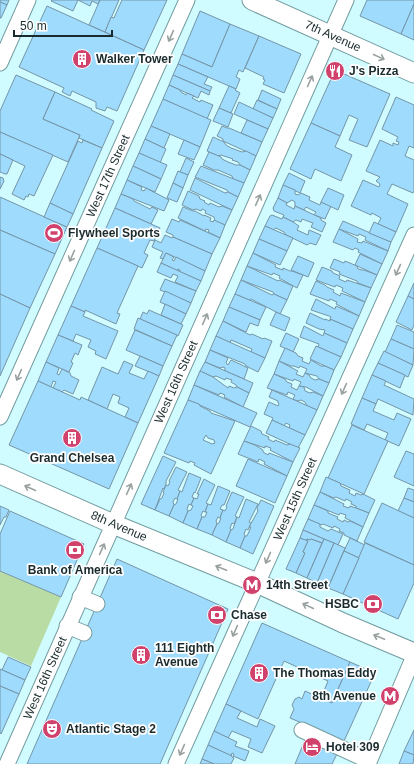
<svg xmlns="http://www.w3.org/2000/svg" width="414" height="764" font-family="Arial,sans-serif">
  <style>
    .green { fill: #b9dca5 }
    .building { fill: #9fdbfd; stroke: #7595a7; fill-rule: evenodd }
    .lines { fill: none; stroke-linecap: round; stroke-linejoin: round }
    .minor-casing { stroke: #739c9f; stroke-width: 17 }
    .major-casing { stroke: #739c9f; stroke-width: 21 }
    .minor { stroke: #fff; stroke-width: 15 }
    .major { stroke: #fff; stroke-width: 19 }
    .oneway { stroke: #98a0a0 }
    .labels { text-anchor: middle; stroke-width: 3.5; stroke-linejoin: round; paint-order: stroke }
    .street-label { font-size: 12px; fill: #1a2b2d; stroke: #fff }
    .poi-label { font-size: 12px; font-weight: bold; fill: #1a2b2d; stroke: #fff; text-anchor: start }
  </style>
  <rect width="100%" height="100%" fill="#d0fcff"/>
  <!-- green -->
  <path class="green" d="M0 571 61 597 31 666 0 652Z"/>
  <!-- building -->
  <g class="building">
    <path d="M0 0H9L7 5 0 2Z"/>
    <path d="M52 0H100L98 4 92 1 90 6 78 0 73 11 51 1Z"/>
    <path d="M100 0H119L105 32 89 25Z"/>
    <path d="M122 0H167L144 50 105 32 111 17 114 18Z"/>
    <path d="M367 0H414V4L401 34 360 16Z"/>
    <path d="M0 2 7 5 1 18H0Z"/>
    <path d="M414 4V40L401 34Z"/>
    <path d="M47 6 144 50 117 111 107 107 105 111 96 108V102L72 91 70 96 62 92 64 88 19 67Z"/>
    <path d="M200 11 230 24 212 67 182 54Z"/>
    <path d="M230 24 259 36 243 72 239 70 236 77 240 79 236 89 178 64 182 54 212 67Z"/>
    <path d="M259 36 301 54 284 93 263 84 265 80 263 79 264 77 245 68Z"/>
    <path d="M178 64 208 77 204 84 212 87 210 91 173 75Z"/>
    <path d="M335 70 390 94 367 147 349 140 358 119 349 115 340 136 311 123Z"/>
    <path d="M16 75 55 92 43 119 80 135 68 162 0 132V111Z"/>
    <path d="M173 75 210 91 209 95 201 91 198 98 169 85Z"/>
    <path d="M169 85 180 90 181 92 186 95 187 93 194 96 192 98 200 102 201 100 213 105 207 119 163 99Z"/>
    <path d="M229 86 236 89 235 90 240 93 231 113 219 108Z"/>
    <path d="M262 90 281 99 277 109 258 100Z"/>
    <path d="M55 92 92 109 91 110 114 121 102 148 79 138 80 135 43 119Z"/>
    <path d="M396 97 414 105V148L409 146 405 156 414 160V191L413 193 392 184 387 194 408 204 396 232 378 224 381 218 372 213 371 215 351 206 363 180 379 187 380 184 376 181 380 177 366 171 380 140 393 146V143L398 145 399 142 396 141 398 137 382 129Z"/>
    <path d="M163 99 211 120 200 147 151 126Z"/>
    <path d="M257 100 277 109 273 118 253 109Z"/>
    <path d="M239 102 273 118 268 129 234 114Z"/>
    <path d="M219 108 233 114 228 127 213 121Z"/>
    <path d="M247 120 268 129 262 142 241 133Z"/>
    <path d="M311 123 340 136 335 147 352 155 341 181 315 169 311 179 290 169Z"/>
    <path d="M151 126 170 134 164 148 145 139Z"/>
    <path d="M222 126 227 128H229L262 142 256 156 223 141V139L217 136Z"/>
    <path d="M0 132 53 155 34 196 29 194 28 197 26 196 24 200 12 194 25 166 0 154Z"/>
    <path d="M213 137 224 142 226 145 231 148 242 152 246 151 256 156 250 170 240 165 238 162 232 160 233 159 221 155 218 156 207 151Z"/>
    <path d="M145 139 166 149 160 163 139 153Z"/>
    <path d="M83 140 102 148 73 214 50 203 78 141 82 143Z"/>
    <path d="M184 140 200 147 194 160 178 154Z"/>
    <path d="M209 152 221 157 222 159 228 162 236 165H240L250 170 244 183 233 179 232 176 218 170H214L203 165Z"/>
    <path d="M139 153 167 165 161 179 133 166Z"/>
    <path d="M0 154 13 160 7 174H5L0 172Z"/>
    <path d="M186 158 194 162 188 175 180 172Z"/>
    <path d="M133 166 161 179 155 192 127 180Z"/>
    <path d="M201 166 244 183 238 197 228 192 227 190 195 177Z"/>
    <path d="M178 171 188 175 183 188 173 183Z"/>
    <path d="M289 173 305 181 300 193 283 185Z"/>
    <path d="M0 177 3 178 4 181 0 189Z"/>
    <path d="M195 178 225 193 228 192 238 197 232 210 190 190Z"/>
    <path d="M127 180 142 187 141 190 144 191 146 188 169 200 164 211 121 194Z"/>
    <path d="M173 183 183 188 177 202 167 198Z"/>
    <path d="M283 185 295 190V194L298 195 301 193 310 197 309 200 320 205 321 202 331 206 325 219 314 215 316 212 306 207 304 210 295 206V202L292 200 287 203 278 198Z"/>
    <path d="M328 188 344 195 338 210 321 202Z"/>
    <path d="M188 191 199 196 200 199 205 201 204 202 209 205 210 203 219 207 222 206 232 210 225 225 215 221 214 217 205 213 206 211 202 209 201 211 196 209 193 210 182 205Z"/>
    <path d="M121 194 133 199 134 201 150 209 152 207 158 210 151 224 115 208Z"/>
    <path d="M0 197 67 227 55 254 0 230Z"/>
    <path d="M278 198 287 203 286 205 294 209 295 206 321 218V220L326 223 322 232 311 227 313 223 302 219 301 222 296 220 293 222 283 217 284 215 274 211 273 208Z"/>
    <path d="M50 203 73 214 67 227 44 217Z"/>
    <path d="M183 207 193 211H195L204 216V215L211 218 210 221 213 222 214 220 225 225 220 238 208 232 209 230 206 229 205 231 178 218Z"/>
    <path d="M115 208 160 228 154 241 150 240 144 253 148 255 142 268 97 248Z"/>
    <path d="M272 215 282 219 283 217 293 222 299 226 297 230 308 235 309 230 321 235 316 245 310 243 307 245 286 235 284 232 276 228 273 230 265 226 270 216Z"/>
    <path d="M172 219 179 222 180 220 220 238 212 254 173 237V235L166 232Z"/>
    <path d="M343 221 391 242 388 251 365 240 366 237 359 234 358 236 339 229Z"/>
    <path d="M374 222 396 232 391 242 369 233Z"/>
    <path d="M265 226 293 238 287 251 259 239Z"/>
    <path d="M339 229 358 239 357 242 362 243 363 241 388 251 382 264 358 252 359 250 355 248 353 250 333 242Z"/>
    <path d="M0 230 55 254 30 308 0 294Z"/>
    <path d="M165 235 172 238 173 237 212 254 205 271 166 253 163 259 160 258 163 252 152 247 155 240 161 243Z"/>
    <path d="M259 239 287 251 280 265 253 253Z"/>
    <path d="M97 248 138 266 117 313 120 314 116 324 85 310V312L71 306Z"/>
    <path d="M166 253 174 257 172 260 174 261 176 257 205 271 201 281 180 272V270L178 269V271L161 263Z"/>
    <path d="M253 253 276 265 275 267 283 270V268L290 271H292L303 275 297 288 279 278 280 276 273 273 272 275 247 266Z"/>
    <path d="M360 254 382 264 377 275 355 265Z"/>
    <path d="M298 256 314 263 308 277 291 270Z"/>
    <path d="M334 259 344 263 345 261 357 266 358 269 362 270H364L377 275 371 288 358 283 357 281 339 274 340 272 330 268Z"/>
    <path d="M161 263 201 281 196 291 175 282 178 276 173 274 171 278 157 272Z"/>
    <path d="M247 266 278 281 279 280 293 286 287 300 274 294 273 292 241 280Z"/>
    <path d="M322 267 332 271 333 273 340 276 339 279 346 282 347 280 371 288 365 302 342 291 343 288 336 285 335 287 316 280Z"/>
    <path d="M165 279 196 291 191 303 160 290Z"/>
    <path d="M241 280 272 295 274 294 287 300 280 314 251 299 249 300 235 294Z"/>
    <path d="M316 281 325 285 327 287 334 290 333 292 340 296 341 293 365 302 359 316 336 304 337 302 330 299 329 301 310 294Z"/>
    <path d="M414 283V299L408 296Z"/>
    <path d="M165 291 191 303 186 314 160 302Z"/>
    <path d="M0 294 30 308 0 376Z"/>
    <path d="M235 294 266 307 260 320 229 307Z"/>
    <path d="M408 296 414 299V325L412 330 396 322Z"/>
    <path d="M316 299 335 309 336 306 359 316 353 329 330 319 331 317 329 316 311 310Z"/>
    <path d="M165 304 186 314 181 324 161 315Z"/>
    <path d="M71 306 85 312 83 316 118 331 106 359 95 354 96 351 88 347 91 340 76 334 73 341 58 335Z"/>
    <path d="M229 307 260 320 258 326 250 323 246 332 223 321Z"/>
    <path d="M149 310 183 325 178 336 140 319 143 312 147 314Z"/>
    <path d="M276 312 290 318 285 331 270 325Z"/>
    <path d="M310 313 325 320V319L330 321V319L353 329 347 343 324 333 325 330 319 329 306 323Z"/>
    <path d="M138 318 177 335 172 346 134 329Z"/>
    <path d="M223 321 250 335 252 334 263 339 264 338 272 341 265 358 251 352 252 349 231 340 230 343 216 336Z"/>
    <path d="M397 325 414 332V349L391 339Z"/>
    <path d="M304 326 323 336 324 333 347 343 341 357 318 347 319 344 300 337Z"/>
    <path d="M135 330 172 346 163 366 126 350Z"/>
    <path d="M286 333 299 339 293 352 280 346Z"/>
    <path d="M58 335 82 345 78 355 75 353 71 362 73 363 69 372 46 362Z"/>
    <path d="M216 336 265 358 258 372 246 366 245 364 210 350Z"/>
    <path d="M391 339 414 349 413 365 385 352Z"/>
    <path d="M316 346 341 357 334 370 310 359Z"/>
    <path d="M285 348 296 353 298 356 303 358 302 361 309 364 311 360 321 366H325L334 370 329 383 319 379 317 376 305 373 307 369 300 366 299 368 294 366H291L279 361Z"/>
    <path d="M210 350 228 358 226 363 228 365 231 360 248 368 244 379 225 371V368L223 367 220 368 205 362Z"/>
    <path d="M384 351 413 365 408 377 378 363Z"/>
    <path d="M140 356 163 366 159 376 135 366Z"/>
    <path d="M124 361 133 365 129 373 144 379 148 371 159 376 138 423 125 417 129 408 118 403 120 397 113 394 107 409 88 400 102 367 118 374Z"/>
    <path d="M279 361 298 371 296 374 303 377 305 373 309 375 311 378 315 380 319 379 329 383 323 396 306 387 299 386 301 382 294 379 293 381 274 374Z"/>
    <path d="M46 362 59 368 57 374 59 375 62 369 70 373 71 376 79 380 73 394 64 390 62 392 53 388 56 382 53 381 51 387 38 381Z"/>
    <path d="M205 362 253 383 249 393 237 387 236 385 231 382 232 380 226 378 225 380 216 376 213 377 200 371Z"/>
    <path d="M378 363 405 375 400 388 372 375Z"/>
    <path d="M200 371 213 377 228 388 229 386 234 388 237 387 249 393 243 407 224 397 225 395 220 393 219 395 194 385Z"/>
    <path d="M274 374 285 379 287 382 292 384 291 387 297 390 299 386 304 387 305 391 310 393 313 392 323 396 317 410 307 406 305 402 301 400 297 401 293 399 295 395 288 392 287 395 267 388Z"/>
    <path d="M372 375 386 381 384 385 414 399 413 415 378 399 376 404 362 398Z"/>
    <path d="M38 381 80 400 81 397 138 423 109 489 9 445Z"/>
    <path d="M194 385 257 413 250 427 188 400Z"/>
    <path d="M272 390 317 410 305 435 289 428 290 425 286 423 284 426 272 420 273 418 264 414 269 402 278 406 279 404 278 403V401L269 397Z"/>
    <path d="M362 398 376 404 373 411 394 420 397 413 411 419 399 446 385 440 388 433 367 424 364 430 351 424Z"/>
    <path d="M188 400 199 404 200 406 210 411 211 413 235 421 211 474 194 465 195 463 190 461 189 463 164 453ZM206 435 208 438 214 440 215 443 212 444 203 440Z"/>
    <path d="M272 420 305 435 298 448 266 433Z"/>
    <path d="M352 425 388 441 364 494 328 478Z"/>
    <path d="M251 426 261 431 262 434 269 437 268 439 274 442 275 440 287 445 290 444 300 448 293 462 270 450 271 448 265 446V448L244 441Z"/>
    <path d="M244 441 255 445 263 450V452L268 455 269 453 293 462 287 476 264 464 265 462 259 459 258 462 238 454Z"/>
    <path d="M406 451 414 454V486L394 477Z"/>
    <path d="M163 456 176 462 166 481V484L164 489 163 488 155 510 141 504Z"/>
    <path d="M248 459 287 476 275 503 236 486Z"/>
    <path d="M176 467 187 472 178 490 180 491 177 499 175 498 173 502 174 505 169 516 155 510 160 499 162 498 164 493 163 492 166 485 168 486 170 482 169 481Z"/>
    <path d="M189 473 201 478 195 493 194 492 192 497 194 498 191 505 189 504 187 509 188 511 183 523 169 516 174 505 176 504 178 499H177L180 491 182 492Z"/>
    <path d="M326 477 340 483 341 486 350 490 349 493 355 496 356 493 361 495 363 494 375 500 369 513 356 508V506L351 504 352 502 346 499 345 501 336 497 334 498 320 492Z"/>
    <path d="M204 479 215 485 206 503 208 504 205 512 203 511 201 515 202 517 197 529 183 523 188 511 191 510 193 506 191 505 194 498 197 499 199 494H197Z"/>
    <path d="M218 486 230 491 224 505H222L220 509 223 510 220 518 218 517 216 521 217 524 212 535 197 529 202 517H205L207 512H205L208 504 211 505Z"/>
    <path d="M408 488 414 490V502L404 498Z"/>
    <path d="M232 492 244 497 235 516 237 517 234 524 232 523 230 528 231 530 226 542 212 535 217 524 219 523 221 518H220L223 510 225 511 227 507 226 506Z"/>
    <path d="M320 492 344 504 343 506 349 508 350 506 356 508 369 513 363 527 345 518 346 515 340 513 339 515 314 505Z"/>
    <path d="M404 498 414 502V518L398 511Z"/>
    <path d="M246 499 258 504 249 522 251 523 248 530 246 529 244 534 245 536 240 548 226 542 231 530 233 529 237 517 239 518Z"/>
    <path d="M261 500 274 506 253 554 240 548 245 536H247L251 527H249L258 511 257 508Z"/>
    <path d="M382 503 414 518V565L364 542Z"/>
    <path d="M314 505 328 511V513L338 517 337 519 343 522 344 520 348 522 350 521 363 527 357 541 344 535V533L339 531 340 529 334 526 333 528 323 524 321 525 308 519Z"/>
    <path d="M0 506 9 510 6 517H4L0 525Z"/>
    <path d="M10 511 84 544 61 597 0 571V534Z"/>
    <path d="M308 519 320 524V527L328 531 331 529 343 534 338 545 303 530Z"/>
    <path d="M303 530 324 539 322 543 311 539 310 540 307 539V541L300 538Z"/>
    <path d="M300 538 308 541 303 552 305 553 296 573 286 569Z"/>
    <path d="M350 538 365 545 359 558 344 551Z"/>
    <path d="M307 539 310 540 311 539 322 543 307 578 296 573 305 553 303 552 308 541H307Z"/>
    <path d="M324 539 334 543 317 583 307 578Z"/>
    <path d="M334 543 345 548 328 588 317 583Z"/>
    <path d="M365 543 414 565V583L398 619 343 594Z"/>
    <path d="M344 551 359 558 343 594 328 588Z"/>
    <path d="M117 559 228 609 160 764H27Z"/>
    <path d="M262 623 350 662 332 703 321 698 328 681 284 661 258 719 226 704Z"/>
    <path d="M8 657 31 667 25 680 2 670Z"/>
    <path d="M350 662 375 673 344 741 290 718 294 709 292 705 295 699 299 697 302 699 305 691 332 703Z"/>
    <path d="M0 669 25 680 19 694 0 686Z"/>
    <path d="M0 686 19 694 1 734 0 733Z"/>
    <path d="M226 704 241 711 237 718 257 727 260 719 275 726 262 753 248 747 251 739 232 731 228 738 214 731Z"/>
    <path d="M414 730V755L404 751Z"/>
    <path d="M214 731 237 742 235 746 249 751 245 761 233 756 234 754 232 753 231 756 208 745Z"/>
    <path d="M305 740 337 754 332 764H295Z"/>
    <path d="M208 745 232 756V757L234 758 231 764H214L202 759Z"/>
    <path d="M404 751 414 755 413 764H399Z"/>
    <path d="M202 759 214 764H200Z"/>
  </g>
  <g class="lines">
    <defs>
      <g id="minor">
        <path d="M0 63 28 0"/>
        <path d="M0 417 187 0"/>
        <path d="M80 597 97 604"/>
        <path d="M67 626 84 633"/>
        <path d="M302 730 369 761"/>
        <path d="M7 764 346 0"/>
        <path d="M176 764 414 235"/>
        <path d="M368 764 414 656"/>
      </g>
      <g id="major">
        <path d="M252 0 414 73"/>
        <path d="M0 474 113 524 257 583 343 623 414 653"/>
      </g>
    </defs>
    <!-- minor casing -->
    <use href="#minor" class="minor-casing"/>
    <!-- major casing -->
    <use href="#major" class="major-casing"/>
    <!-- minor -->
    <use href="#minor" class="minor"/>
    <!-- major -->
    <use href="#major" class="major"/>
  </g>
  <!-- one-way arrows -->
  <defs><path id="oneway-shaft" d="M-6 0H5M1.5-3L5.5 0L1.5 3" fill="none" stroke-width="1.6" stroke-linecap="round" stroke-linejoin="round"/></defs>
  <g class="oneway">
    <use href="#oneway-shaft" transform="translate(171 36) rotate(114)"/>
    <use href="#oneway-shaft" transform="translate(379 57) rotate(25)"/>
    <use href="#oneway-shaft" transform="translate(310 81) rotate(-66)"/>
    <use href="#oneway-shaft" transform="translate(258 200) rotate(-66)"/>
    <use href="#oneway-shaft" transform="translate(72 256) rotate(114)"/>
    <use href="#oneway-shaft" transform="translate(398 270) rotate(114)"/>
    <use href="#oneway-shaft" transform="translate(205 319) rotate(-66)"/>
    <use href="#oneway-shaft" transform="translate(19 375) rotate(114)"/>
    <use href="#oneway-shaft" transform="translate(344 389) rotate(114)"/>
    <use href="#oneway-shaft" transform="translate(30 488) rotate(-156)"/>
    <use href="#oneway-shaft" transform="translate(129 489) rotate(-66)"/>
    <use href="#oneway-shaft" transform="translate(102 549) rotate(-66)"/>
    <use href="#oneway-shaft" transform="translate(268 558) rotate(114)"/>
    <use href="#oneway-shaft" transform="translate(221 568) rotate(-158)"/>
    <use href="#oneway-shaft" transform="translate(308 606) rotate(-155)"/>
    <use href="#oneway-shaft" transform="translate(235 631) rotate(114)"/>
    <use href="#oneway-shaft" transform="translate(379 637) rotate(-158)"/>
    <use href="#oneway-shaft" transform="translate(182 750) rotate(114)"/>
  </g>
  <!-- icons -->
  <defs>
    <symbol id="building-disc" viewBox="-11 -11 22 22"><circle r="9.5" fill="#d0426c" stroke="#fff"/><path d="M-4-6H4V6H1V3H-1V6H-4ZM-2.5-4.3h1.7v1.8h-1.7ZM.8-4.3h1.7v1.8H.8ZM-2.5-1h1.7V.8h-1.7ZM.8-1h1.7V.8H.8Z" fill="#fff"/></symbol>
    <symbol id="restaurant-disc" viewBox="-11 -11 22 22"><circle r="9.5" fill="#d0426c" stroke="#fff"/><path d="M-5-6h1v4h1v-4h1v4h1v-4h1v5L-1.5 .5V6h-2V.5L-5-1ZM5-6V6H3V1.5H1.5Q1.5-4 5-6Z" fill="#fff"/></symbol>
    <symbol id="stadium-disc" viewBox="-11 -11 22 22"><circle r="9.5" fill="#d0426c" stroke="#fff"/><path d="M0-5a6.5 5 0 1 0 0 10a6.5 5 0 1 0 0-10ZM-3.5-1.8h7v3.6h-7Z" fill="#fff"/></symbol>
    <symbol id="bank-disc" viewBox="-11 -11 22 22"><circle r="9.5" fill="#d0426c" stroke="#fff"/><path d="M-6-4H6V4H-6ZM0-2.3a2.3 2.3 0 1 0 0 4.6a2.3 2.3 0 1 0 0-4.6Z" fill="#fff"/></symbol>
    <symbol id="metro-disc" viewBox="-11 -11 22 22"><circle r="9.5" fill="#d0426c" stroke="#fff"/><path d="M-5.5 5V-5H-3L0 0L3-5H5.5V5H3V-.5L0 4L-3-.5V5Z" fill="#fff"/></symbol>
    <symbol id="theatre-disc" viewBox="-11 -11 22 22"><circle r="9.5" fill="#d0426c" stroke="#fff"/><path d="M-5-5.5Q0-4 5-5.5V0Q5 5 0 6Q-5 5-5 0ZM-3.3-2.5H-1v1.5H-3.3ZM1-2.5H3.3v1.5H1ZM-2.8 1Q0 5.5 2.8 1Z" fill="#fff"/></symbol>
    <symbol id="hotel-disc" viewBox="-11 -11 22 22"><circle r="9.5" fill="#d0426c" stroke="#fff"/><path d="M-6-4.5h1.5V1H6V5H4.5V3h-9V5H-6ZM-4 0a1.8 1.8 0 1 1 3.6 0ZM.5 0V-2.5h3Q6-2.5 6 0Z" fill="#fff"/></symbol>
  </defs>
  <g fill-rule="evenodd">
    <use href="#building-disc" x="71" y="48" width="22" height="22"/>
    <use href="#restaurant-disc" x="324" y="60" width="22" height="22"/>
    <use href="#stadium-disc" x="43" y="222" width="22" height="22"/>
    <use href="#building-disc" x="61" y="427" width="22" height="22"/>
    <use href="#bank-disc" x="64" y="539" width="22" height="22"/>
    <use href="#metro-disc" x="241" y="574" width="22" height="22"/>
    <use href="#bank-disc" x="362" y="593" width="22" height="22"/>
    <use href="#bank-disc" x="206" y="604" width="22" height="22"/>
    <use href="#building-disc" x="130" y="644" width="22" height="22"/>
    <use href="#building-disc" x="248" y="662" width="22" height="22"/>
    <use href="#metro-disc" x="379" y="685" width="22" height="22"/>
    <use href="#theatre-disc" x="41" y="718" width="22" height="22"/>
    <use href="#hotel-disc" x="301" y="736" width="22" height="22"/>
  </g>
  <g class="labels">
    <!-- street labels -->
    <g class="street-label">
      <text transform="translate(333 36) rotate(24)" y="4">7th Avenue</text>
      <text transform="translate(108 176) rotate(-66)" y="4">West 17th Street</text>
      <text transform="translate(176 382) rotate(-66)" y="4">West 16th Street</text>
      <text transform="translate(295 499) rotate(-66)" y="4">West 15th Street</text>
      <text transform="translate(119 526) rotate(23)" y="4">8th Avenue</text>
      <text transform="translate(45 678) rotate(-66)" y="4">West 16th Street</text>
    </g>
    <!-- poi labels -->
    <g class="poi-label">
      <text x="96" y="63">Walker Tower</text>
      <text x="349" y="75">J's Pizza</text>
      <text x="68" y="237">Flywheel Sports</text>
      <text x="72" y="462" text-anchor="middle">Grand Chelsea</text>
      <text x="75" y="574" text-anchor="middle">Bank of America</text>
      <text x="266" y="589">14th Street</text>
      <text x="359" y="608" text-anchor="end">HSBC</text>
      <text x="231" y="619">Chase</text>
      <text x="155" y="652">111 Eighth<tspan x="155" dy="14">Avenue</tspan></text>
      <text x="273" y="677">The Thomas Eddy</text>
      <text x="376" y="700" text-anchor="end">8th Avenue</text>
      <text x="66" y="733">Atlantic Stage 2</text>
      <text x="326" y="751">Hotel 309</text>
    </g>
  </g>
  <!-- scale -->
  <path d="M14 30v6h98v-6" fill="none" stroke="#1a2b2d" stroke-width="2"/>
  <text x="20" y="30" font-size="12" fill="#1a2b2d" stroke="#ffffff" stroke-width="3" paint-order="stroke">50 m</text>
</svg>
